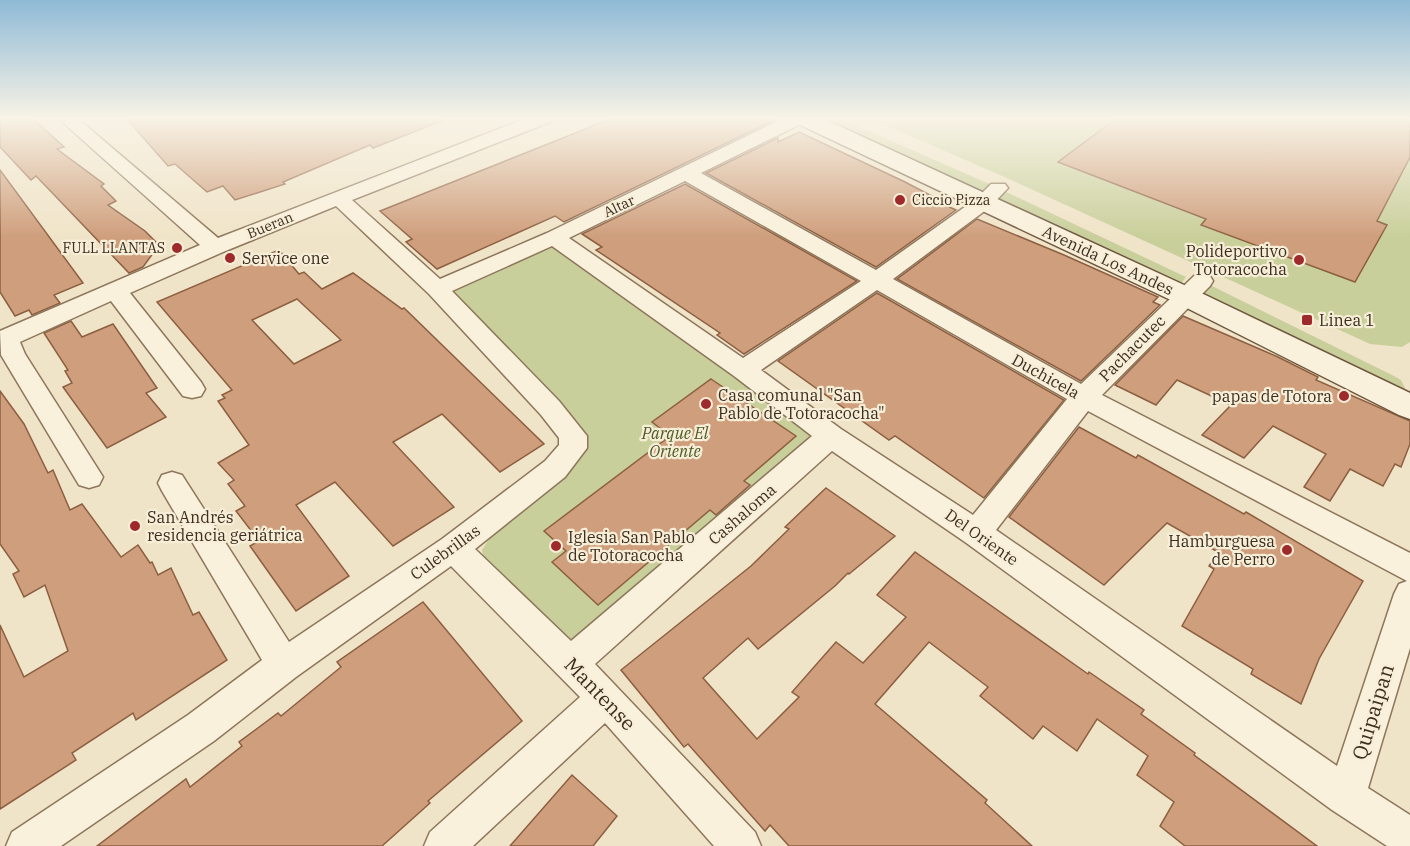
<svg xmlns="http://www.w3.org/2000/svg" width="1410" height="846" font-family="'IBM Plex Serif',serif">
  <style>
    .green { fill: #c9cf9b }
    .building { fill: #cf9f7d; stroke: #8d5f41; stroke-width: 1.5; fill-rule: evenodd }
    .lines { fill: none; stroke-linecap: round; stroke-linejoin: round }
    .street-casing { stroke: #8d765c; stroke-width: 3 }
    .secondary-casing { stroke: #6f573f; stroke-width: 3 }
    .street { fill: #faf1dc; fill-rule: evenodd }
    .secondary { fill: #faf1dc; fill-rule: evenodd }
    .poi-dot { fill: #9e2a2b; stroke: #f7eed8; stroke-width: 2 }
    .labels { text-anchor: middle; stroke-width: 4.5; stroke-linejoin: round; paint-order: stroke }
    .far-poi-label { font-size: 14px; fill: #3d2e20; stroke: #f7eed8; text-anchor: start }
    .far-street-label { font-size: 14px; fill: #3d2e20; stroke: #f7eed8 }
    .poi-label { font-size: 16px; fill: #3d2e20; stroke: #f7eed8; text-anchor: start }
    .street-label { font-size: 16px; fill: #3d2e20; stroke: #f7eed8 }
    .park-label { font-size: 16px; font-style: italic; fill: #4d5a26; stroke: #f7eed8 }
    .near-street-label { font-size: 20px; fill: #3d2e20; stroke: #f7eed8 }
  </style>
  <rect width="100%" height="100%" fill="#f0e4c8"/>
  <!-- green -->
  <g class="green">
    <path d="M811 118H839L994 186 979 196Z"/>
    <path d="M869 118H1410V342L1402 347 1370 344 1009 179Z"/>
    <path d="M1002 190 1186 277 1176 290 985 200Z"/>
    <path d="M547 242 821 435 572 654 484 562 482 550 497 527 578 462C585 447 584 437 576 422L451 297 449 286Z"/>
    <path d="M1202 281 1392 375 1401 380 1405 388 1403 392 1185 296Z"/>
  </g>
  <!-- building -->
  <g class="building">
    <path d="M0 118H32L64 147 57 149 104 184 101 186 116 201 108 205 145 231 159 245 143 267 129 273 36 176 31 180 0 147Z"/>
    <path d="M126 118H444V120L373 148 370 145 283 182 285 184 235 200 223 186 207 192 175 164 168 166Z"/>
    <path d="M613 118H774V120L564 222 555 216 437 269 406 242 412 239 380 211Z"/>
    <path d="M1117 118H1410V157L1377 221 1387 225 1355 282 1201 225 1206 219 1058 162Z"/>
    <path d="M799 132 905 182 934 197 931 199 956 210 876 267 706 173 778 138V142Z"/>
    <path d="M0 170 83 283 54 295 60 303 32 315 29 310 15 316 0 292Z"/>
    <path d="M685 184 857 281 744 354 717 335 720 333 596 250 602 247 582 234Z"/>
    <path d="M977 219 1064 255 1158 297 1153 302 1160 305 1081 381 897 279Z"/>
    <path d="M279 250 299 274 304 272 322 289 353 273 402 309 404 308 544 444 500 472 442 414 393 442 454 507 393 546 335 482 296 505 349 576 296 611 250 546 259 541 236 511 245 506 228 484 234 480 218 463 249 445 218 401 225 398 222 395 232 390 157 302ZM297 299 341 340 294 364 252 320Z"/>
    <path d="M877 293 1064 400 984 498 895 436 889 440 778 361Z"/>
    <path d="M1183 316 1278 357 1318 377 1316 380 1410 421V444L1401 467 1395 464 1383 486 1350 469 1330 501 1304 487 1326 454 1273 426 1244 458 1202 435 1231 405 1177 380 1156 405 1115 385Z"/>
    <path d="M71 321 82 337 113 324 157 388 146 393 166 417 107 448 63 387 72 383 65 371 68 370 44 333Z"/>
    <path d="M711 379 796 436 744 481 750 485 716 515 710 510 598 605 552 562 566 551 544 531 670 436 652 422Z"/>
    <path d="M0 391 24 424 48 473 53 470 70 510 82 504 121 557 138 545 150 563 152 562 158 575 171 568 193 615 199 612 227 660 136 720 133 713 72 753 76 760 0 809V625L24 677 68 651 45 585 24 597 13 574 19 571 0 544Z"/>
    <path d="M1079 427 1136 458 1138 455 1244 514 1246 512 1363 581 1319 659 1301 704 1251 674 1253 669 1182 626 1214 569 1209 566 1218 552 1167 523 1104 585 1009 517Z"/>
    <path d="M826 488 895 536 849 574 848 573 835 586 758 649 748 638 703 678 757 739 799 697 792 692 836 642 863 663 906 617 877 595 915 552 1088 674 1089 672 1144 710 1141 714 1195 753 1194 755 1317 846H1185L1160 826 1174 802 1137 775 1148 756 1097 719 1077 751 1043 726 1033 739 980 696 988 687 929 642 875 704 987 800 985 803 1032 846H789L770 825 765 831 688 744 684 747 621 670 751 566 789 529 785 527Z"/>
    <path d="M423 602 522 721 428 801 430 803 382 846H97L186 779 190 787 242 746 239 742 278 713 281 716 341 667 337 662Z"/>
    <path d="M572 775 617 816 593 846H510Z"/>
  </g>
  <g class="lines">
    <defs>
      <path id="street" d="M58 118H77L218 238 527 118H552L550 122 352 200 440 279 547 233 784 118H807L805 122 701 173 876 270 976 199 991 184H1005L1008 188 990 207 893 279 1081 384 1194 276 1202 274 1210 276 1213 281 1210 286 1102 395 1410 553V648L1368 788 1410 815V846H1387L1332 810 965 542 832 451 595 664 755 832 761 846H714L605 723 473 846H424L430 832 580 697 451 566 296 677 214 741 61 846H6L12 832 188 715 262 660 162 491 158 483 162 475 172 472 182 475 289 642 442 539 545 461 559 445V438L541 415 429 294 336 206 223 252 130 293 201 382 205 389 201 396 192 398 183 396 111 301 20 342 25 354 103 477 99 485 89 488 79 485 1 355 0 331 200 245ZM685 181 861 281 743 358 569 238ZM552 246 734 376 812 436 571 641 475 549 565 477 587 448V436L559 401 452 291ZM877 290 1067 399 973 515 841 429 761 370ZM1088 411 1407 581 1399 584 1394 594 1337 766 996 530Z"/>
      <path id="secondary" d="M794 118H822L1195 290 1410 393V419L1399 415 1175 302 796 123Z"/>
    </defs>
    <!-- street casing -->
    <use href="#street" class="street-casing"/>
    <!-- secondary casing -->
    <use href="#secondary" class="secondary-casing"/>
    <!-- street -->
    <use href="#street" class="street"/>
    <!-- secondary -->
    <use href="#secondary" class="secondary"/>
  </g>
  <!-- sky -->
  <linearGradient id="sky" x2="0" y2="1"><stop stop-color="#8fbad6"/><stop offset="0.5" stop-color="#f8f3e6"/><stop offset="1" stop-color="#f8f3e6" stop-opacity="0"/></linearGradient>
  <rect width="1410" height="237" fill="url(#sky)"/>
  <!-- markers -->
  <g class="poi-dot">
    <circle cx="900" cy="200" r="6"/>
    <circle cx="177" cy="248" r="6"/>
    <circle cx="230" cy="258" r="6"/>
    <circle cx="1299" cy="260" r="6"/>
    <rect x="1301" y="314" width="12" height="12" rx="3"/>
    <circle cx="1344" cy="396" r="6"/>
    <circle cx="706" cy="404" r="6"/>
    <circle cx="135" cy="526" r="6"/>
    <circle cx="556" cy="546" r="6"/>
    <circle cx="1287" cy="550" r="6"/>
  </g>
  <g class="labels">
    <!-- far-poi labels -->
    <g class="far-poi-label">
      <text x="912" y="205">Ciccio Pizza</text>
      <text x="165" y="253" text-anchor="end">FULL LLANTAS</text>
    </g>
    <!-- far-street labels -->
    <g class="far-street-label">
      <text transform="translate(619 206) rotate(-25)" y="5">Altar</text>
      <text transform="translate(270 225) rotate(-22)" y="5">Bueran</text>
    </g>
    <!-- poi labels -->
    <g class="poi-label">
      <text x="1287" y="257" text-anchor="end">Polideportivo<tspan x="1287" dy="18">Totoracocha</tspan></text>
      <text x="242" y="264">Service one</text>
      <text x="1319" y="326">Linea 1</text>
      <text x="718" y="401">Casa comunal "San<tspan x="718" dy="18">Pablo de Totoracocha"</tspan></text>
      <text x="1332" y="402" text-anchor="end">papas de Totora</text>
      <text x="147" y="523">San Andrés<tspan x="147" dy="18">residencia geriátrica</tspan></text>
      <text x="568" y="543">Iglesia San Pablo<tspan x="568" dy="18">de Totoracocha</tspan></text>
      <text x="1275" y="547" text-anchor="end">Hamburguesa<tspan x="1275" dy="18">de Perro</tspan></text>
    </g>
    <!-- street labels -->
    <g class="street-label">
      <text transform="translate(1108 260) rotate(25)" y="6">Avenida Los Andes</text>
      <text transform="translate(1132 348) rotate(-45)" y="6">Pachacutec</text>
      <text transform="translate(1046 376) rotate(29)" y="6">Duchicela</text>
      <text transform="translate(742 514) rotate(-41)" y="6">Cashaloma</text>
      <text transform="translate(982 537) rotate(35)" y="6">Del Oriente</text>
      <text transform="translate(445 552) rotate(-36)" y="6">Culebrillas</text>
    </g>
    <!-- park labels -->
    <g class="park-label">
      <text x="675" y="439">Parque El<tspan x="675" dy="18">Oriente</tspan></text>
    </g>
    <!-- near-street labels -->
    <g class="near-street-label">
      <text transform="translate(600 694) rotate(46)" y="7">Mantense</text>
      <text transform="translate(1373 712) rotate(-73)" y="7">Quipaipan</text>
    </g>
  </g>
</svg>
